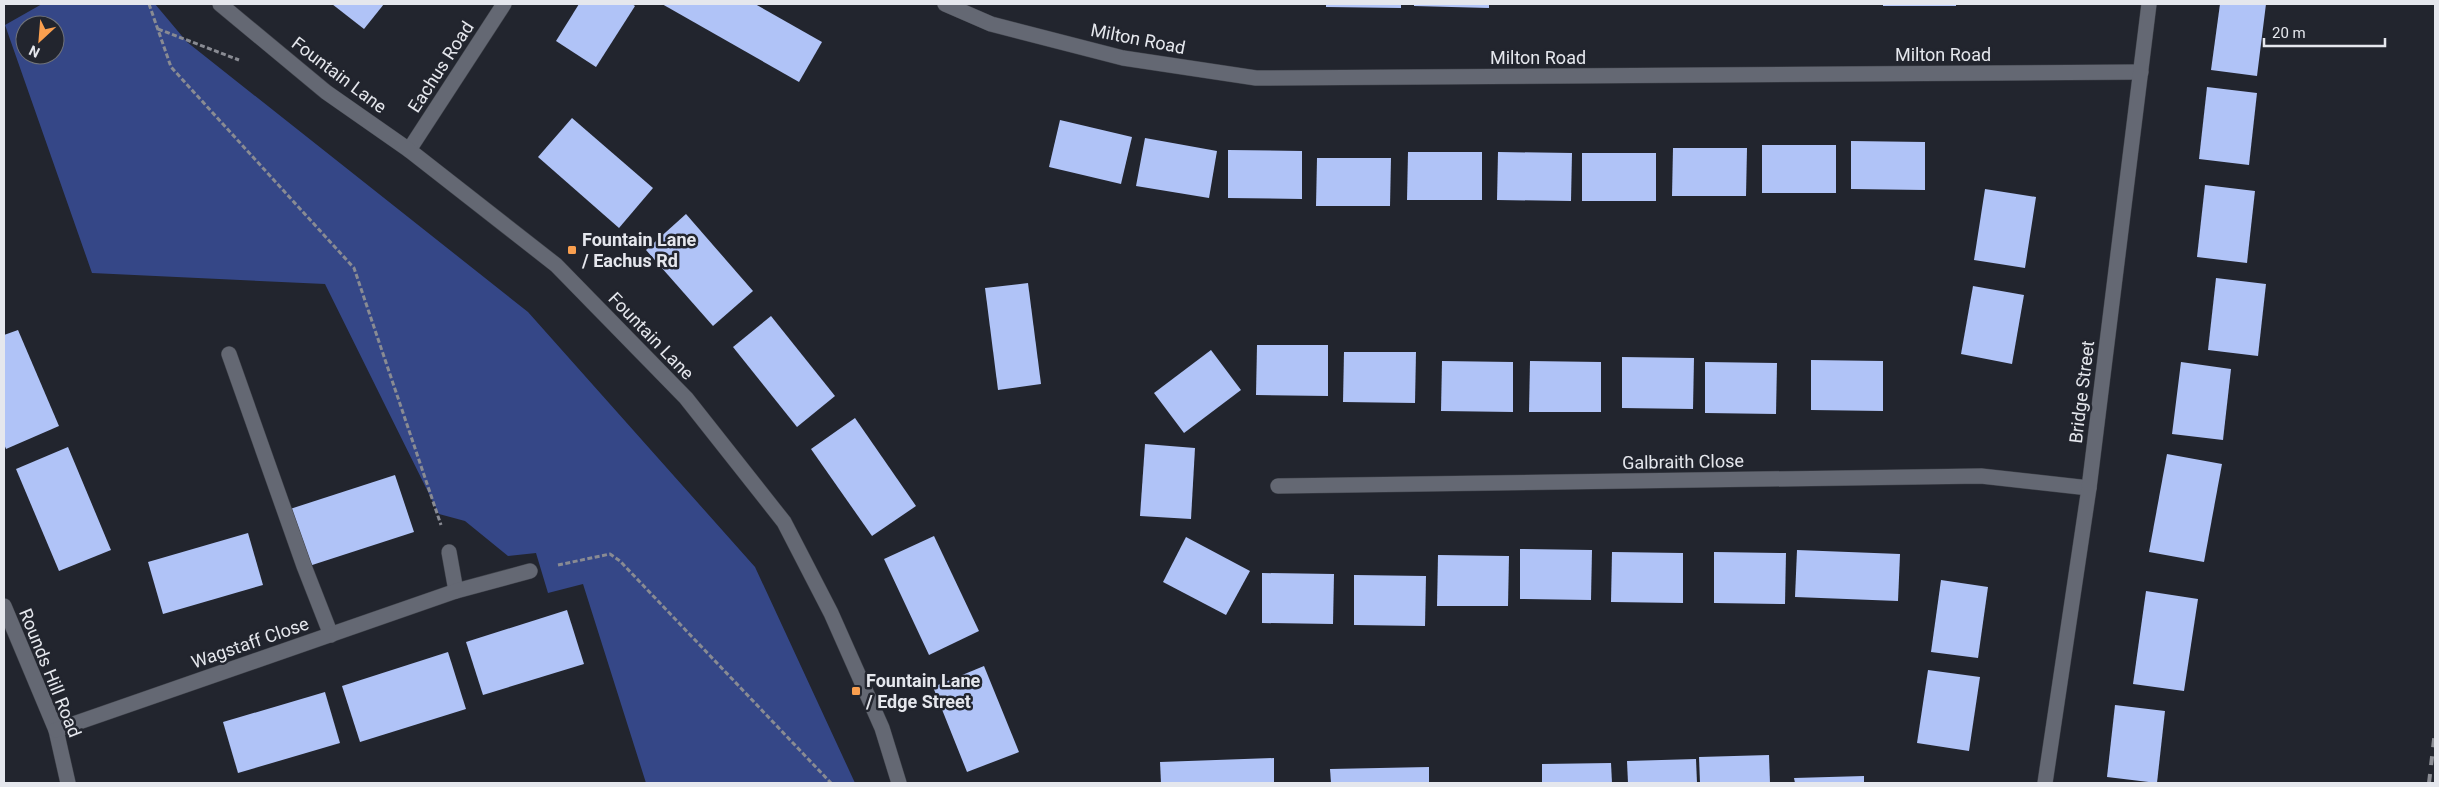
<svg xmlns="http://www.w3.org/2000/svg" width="2439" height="787" font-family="Roboto,sans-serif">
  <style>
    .green { fill: #354787; fill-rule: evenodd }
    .building { fill: #b0c3f7 }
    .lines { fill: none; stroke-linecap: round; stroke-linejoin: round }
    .service-casing { stroke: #3f424a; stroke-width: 16 }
    .minor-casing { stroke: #3f424a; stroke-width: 16 }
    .tertiary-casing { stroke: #3f424a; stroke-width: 16 }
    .path { stroke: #898b93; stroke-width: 3; stroke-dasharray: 5 2.5; stroke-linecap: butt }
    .service { stroke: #646873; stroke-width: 15 }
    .minor { stroke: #646873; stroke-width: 15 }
    .tertiary { stroke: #646873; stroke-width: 15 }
    .rail { stroke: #8a8c93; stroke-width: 4; stroke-dasharray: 9 9; stroke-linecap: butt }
    .poi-dot { fill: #fa9f4f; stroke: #22252e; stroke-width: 2 }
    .labels { text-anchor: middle; stroke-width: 5; stroke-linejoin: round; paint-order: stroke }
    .street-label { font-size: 18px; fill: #e5e7ed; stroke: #22252e }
    .poi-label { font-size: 18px; font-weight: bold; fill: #e5e7ed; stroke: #22252e; text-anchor: start }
  </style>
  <rect width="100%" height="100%" fill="#22252e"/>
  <!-- green -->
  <path class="green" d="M42 4H155L187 42 528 312 755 567 855 783H646L583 584 548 593 536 553 508 556 465 521 439 514 325 284 92 273 5 25ZM25 25H55V55H25Z"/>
  <!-- building -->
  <g class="building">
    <path d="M332 4H384L364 29Z"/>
    <path d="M579 4H632L635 6 596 67 556 41Z"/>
    <path d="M662 4H755L822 42 799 82Z"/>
    <path d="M1326 4H1401V8L1326 7Z"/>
    <path d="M1414 4H1489V8L1414 6Z"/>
    <rect x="1883" y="4" width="73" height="2"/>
    <path d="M2220 4H2266L2257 76 2211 70Z"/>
    <path d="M2207 87 2257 93 2249 165 2199 159Z"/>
    <path d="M572 118 653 188 619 228 538 157Z"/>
    <path d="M1060 120 1132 137 1121 184 1049 167Z"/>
    <path d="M1145 138 1217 151 1209 198 1136 186Z"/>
    <path d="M1851 141 1925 142V190L1851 189Z"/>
    <rect x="1762" y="145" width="74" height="48"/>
    <path d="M1673 148H1747L1746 196H1672Z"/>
    <path d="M1228 150 1302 151V199L1228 198Z"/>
    <path d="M1408 152H1482V200H1407Z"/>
    <path d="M1498 152 1572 153 1571 201 1497 200Z"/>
    <rect x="1582" y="153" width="74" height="48"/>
    <path d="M1317 158H1391L1390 206H1316Z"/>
    <path d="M2205 185 2255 191 2247 263 2197 257Z"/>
    <path d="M1985 189 2036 197 2025 268 1974 260Z"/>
    <path d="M686 214 753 291 713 326 646 250Z"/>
    <path d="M2216 278 2266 284 2258 356 2208 350Z"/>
    <path d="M1028 283 1041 384 998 390 985 288Z"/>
    <path d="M1973 286 2024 295 2012 364 1961 354Z"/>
    <path d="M771 316 835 396 797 427 733 347Z"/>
    <path d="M18 330 59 426 6 449 4 444V335Z"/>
    <path d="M1257 345H1328V396L1256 395Z"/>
    <path d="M1211 350 1241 390 1184 433 1154 393Z"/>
    <path d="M1344 352H1416L1415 403 1343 402Z"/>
    <path d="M1622 357 1694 358 1693 409 1622 408Z"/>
    <path d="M1811 360 1883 361V411L1811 410Z"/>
    <path d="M1442 361 1513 362V412L1441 411Z"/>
    <path d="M1530 361 1601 362V412H1529Z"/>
    <path d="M1705 362 1777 363 1776 414 1705 413Z"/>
    <path d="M2181 362 2231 369 2223 440 2172 434Z"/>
    <path d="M855 418 916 506 872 536 811 449Z"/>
    <path d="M1145 444 1195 448 1191 519 1140 516Z"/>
    <path d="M68 447 111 550 59 571 16 469Z"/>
    <path d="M2167 454 2222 464 2204 562 2149 552Z"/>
    <path d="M395 475 414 532 306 567 287 510Z"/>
    <path d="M248 533 263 585 163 614 148 562Z"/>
    <path d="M934 536 979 631 929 655 884 559Z"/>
    <path d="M1186 537 1250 571 1226 615 1163 582Z"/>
    <path d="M1520 549 1592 550 1591 600 1520 599Z"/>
    <path d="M1797 550 1900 554 1898 601 1795 597Z"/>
    <path d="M1612 552 1683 553V603L1611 602Z"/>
    <path d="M1714 552 1786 553 1785 604 1714 603Z"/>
    <path d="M1438 555 1509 556 1508 606H1437Z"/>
    <path d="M1262 573 1334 574 1333 624 1262 623Z"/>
    <path d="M1354 575 1426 576 1425 626 1354 625Z"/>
    <path d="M1941 580 1988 587 1978 658 1931 652Z"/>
    <path d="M2146 591 2198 599 2184 691 2133 684Z"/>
    <path d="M567 610 584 664 483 695 466 642Z"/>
    <path d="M448 652 466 709 360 742 342 686Z"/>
    <path d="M984 666 1019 752 967 772 933 687Z"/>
    <path d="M1928 670 1980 677 1969 751 1917 743Z"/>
    <path d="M325 692 340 743 238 773 223 722Z"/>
    <path d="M2115 705 2165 711 2157 783 2107 777Z"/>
    <path d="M1769 755 1770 783H1700L1699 757Z"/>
    <path d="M1274 758V783H1161L1160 762Z"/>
    <path d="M1696 759 1697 783H1628L1627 761Z"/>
    <path d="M1611 763 1612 783H1542V764Z"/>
    <path d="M1429 767V783H1331L1330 769Z"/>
    <path d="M1864 776V783H1795L1794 778Z"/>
  </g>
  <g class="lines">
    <defs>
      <path id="service" d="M229 354 304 566 331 635"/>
      <g id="minor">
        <path d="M945 4 991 24 1123 58 1256 78 2141 72"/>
        <path d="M409 150 504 4"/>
        <path d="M1278 486 1981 476 2089 488"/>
        <path d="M449 552 456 591"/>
        <path d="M4 606 56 730 68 783"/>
        <path d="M56 730 456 591 530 571"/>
        <path d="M2045 783 2089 488 2149 4"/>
      </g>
      <path id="tertiary" d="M220 4 326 92 409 150 556 265 686 398 784 522 831 613 882 728 899 783"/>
    </defs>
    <!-- service casing -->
    <use href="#service" class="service-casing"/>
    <!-- minor casing -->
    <use href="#minor" class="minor-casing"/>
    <!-- tertiary casing -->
    <use href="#tertiary" class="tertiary-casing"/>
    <!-- path -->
    <g class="path">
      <path d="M149 4 171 67 354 268 441 525"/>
      <path d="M158 29 239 60"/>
      <path d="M558 565 610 554 620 561 831 783"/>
    </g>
    <!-- service -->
    <use href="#service" class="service"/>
    <!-- minor -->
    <use href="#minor" class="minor"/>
    <!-- tertiary -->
    <use href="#tertiary" class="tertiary"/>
    <!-- rail -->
    <path class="rail" d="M2429 783 2435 731"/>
  </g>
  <!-- markers -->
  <g class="poi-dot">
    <rect x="567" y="245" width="10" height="10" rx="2.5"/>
    <rect x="851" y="686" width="10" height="10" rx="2.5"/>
  </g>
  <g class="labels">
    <!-- street labels -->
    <g class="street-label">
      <text transform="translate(1138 39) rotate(11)" y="6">Milton Road</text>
      <text x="1943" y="61">Milton Road</text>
      <text x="1538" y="64">Milton Road</text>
      <text transform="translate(441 67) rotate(-57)" y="6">Eachus Road</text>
      <text transform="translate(339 75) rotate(37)" y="6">Fountain Lane</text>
      <text transform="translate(651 336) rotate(46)" y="6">Fountain Lane</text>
      <text transform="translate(2082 392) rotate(-83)" y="6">Bridge Street</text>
      <text transform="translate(1683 462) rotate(-1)" y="6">Galbraith Close</text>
      <text transform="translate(250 643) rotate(-19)" y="6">Wagstaff Close</text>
      <text transform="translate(50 673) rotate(68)" y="6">Rounds Hill Road</text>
    </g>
    <!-- poi labels -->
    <g class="poi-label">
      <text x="582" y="246">Fountain Lane<tspan x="582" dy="21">/ Eachus Rd</tspan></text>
      <text x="866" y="687">Fountain Lane<tspan x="866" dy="21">/ Edge Street</tspan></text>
    </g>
  </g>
  <!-- border -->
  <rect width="2439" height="787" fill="none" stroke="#e5e7ed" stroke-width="10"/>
  <!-- north arrow -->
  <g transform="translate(40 40) rotate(206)"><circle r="24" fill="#22252e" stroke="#70737a"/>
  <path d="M0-4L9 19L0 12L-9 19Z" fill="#fa9f4f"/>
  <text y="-8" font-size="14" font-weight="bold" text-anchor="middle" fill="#e5e7ed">N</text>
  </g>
  <!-- scale -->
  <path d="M2264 38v8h121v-8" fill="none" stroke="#e5e7ed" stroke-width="2.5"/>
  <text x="2272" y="38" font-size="15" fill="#e5e7ed" stroke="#22252e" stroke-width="4" paint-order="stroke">20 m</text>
</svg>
